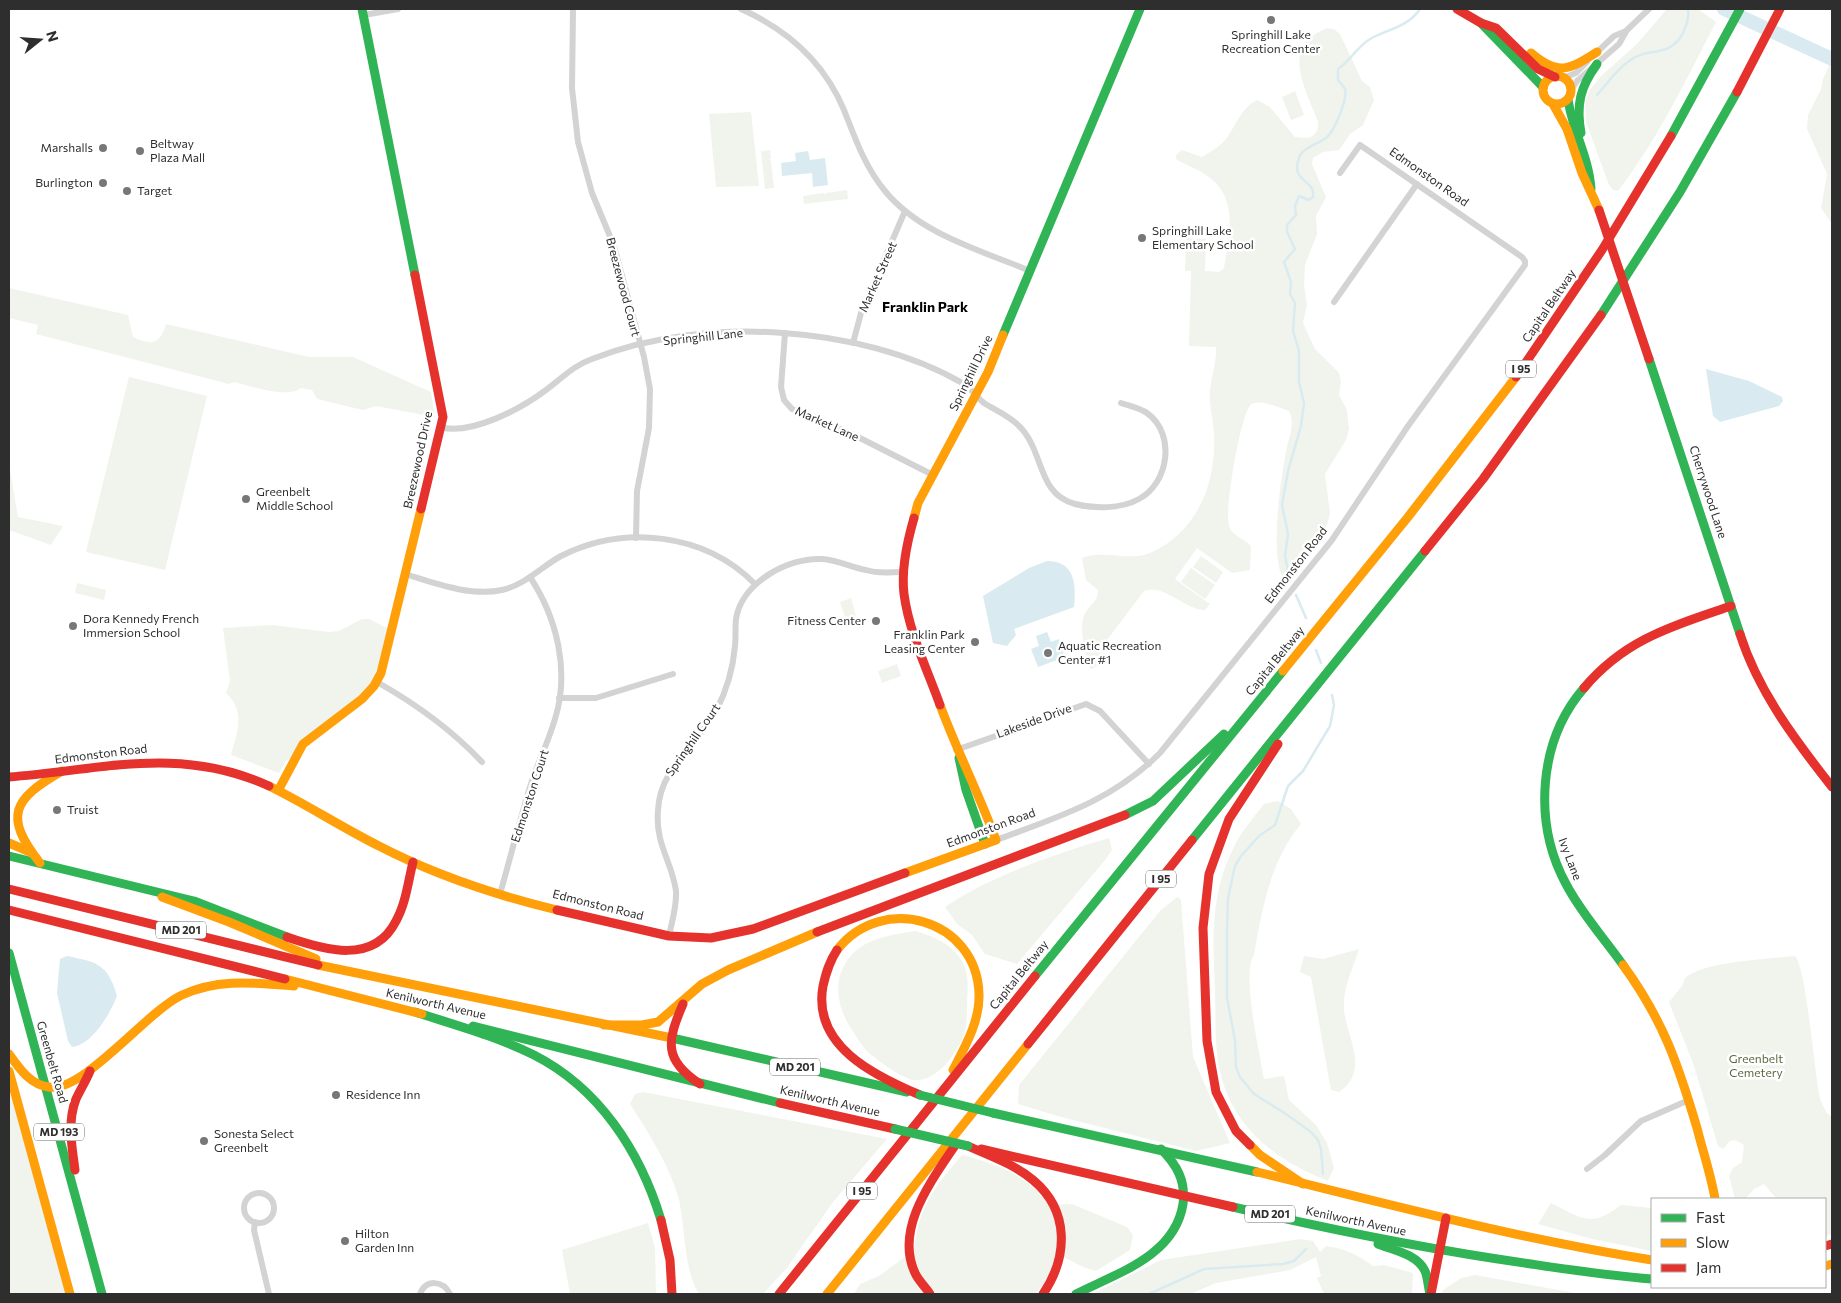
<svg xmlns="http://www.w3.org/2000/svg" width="1841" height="1303" font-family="Commissioner,sans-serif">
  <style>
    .green { fill: #f1f4ec }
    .water { fill: #d9ebf0 }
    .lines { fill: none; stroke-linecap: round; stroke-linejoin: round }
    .stream { stroke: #d9ebf0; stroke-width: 2.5 }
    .river { stroke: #d9ebf0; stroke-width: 14 }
    .street { stroke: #d3d3d3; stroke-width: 6 }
    .fast { stroke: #30b455; stroke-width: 9 }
    .slow { stroke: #ff9f0a; stroke-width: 9 }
    .jam { stroke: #e5322d; stroke-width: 9 }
    .fast-bridge { stroke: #30b455; stroke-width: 9 }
    .jam-bridge { stroke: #e5322d; stroke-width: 9 }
    .poi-dot { fill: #777; stroke: #fff; stroke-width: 2 }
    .labels { text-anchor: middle; stroke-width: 5; stroke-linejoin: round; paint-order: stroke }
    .shield { fill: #fff; stroke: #6d6d6d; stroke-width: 1 }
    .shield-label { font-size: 11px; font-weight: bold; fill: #2e2e2e }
    .poi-label { font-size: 12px; fill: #2e2e2e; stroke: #fff; text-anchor: start }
    .street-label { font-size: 12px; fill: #2e2e2e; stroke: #fff }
    .park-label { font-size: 12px; fill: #58683d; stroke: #fff }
    .neighbourhood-label { font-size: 14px; font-weight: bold; fill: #000; stroke: #fff }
  </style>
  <rect width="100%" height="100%" fill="#fff"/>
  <!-- green -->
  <g class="green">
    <path d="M1667 9H1698L1716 22C1686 80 1658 139 1618 191L1613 190 1609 185 1586 122 1585 104 1589 91 1601 76 1637 44Z"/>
    <path d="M1327 28 1334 29 1340 34 1362 81 1370 87 1374 100 1363 125 1350 134 1339 150 1323 152 1313 158 1312 164 1326 197 1316 216 1317 234 1305 265 1304 285 1307 305 1303 323 1315 349 1339 373 1341 382 1339 395 1347 410 1349 429 1346 440 1325 474 1330 513 1328 522 1319 539 1288 580 1284 579C1269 560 1281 477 1286 452 1288 438 1296 425 1289 411 1279 408 1262 399 1252 404 1241 408 1224 513 1229 526 1233 537 1244 538 1251 546L1250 570 1232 573 1197 548 1175 579 1210 604 1205 610C1184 610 1166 584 1144 591L1101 648 1099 664 1092 669 1089 667C1085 653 1080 633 1083 619 1085 607 1099 602 1098 590L1086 580 1082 558C1103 549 1129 562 1150 553 1196 533 1216 485 1214 437 1214 422 1209 407 1210 392 1211 377 1217 362 1216 347L1189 346 1191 271H1185L1186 238 1206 239 1205 271 1219 272 1224 268C1229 237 1239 200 1210 178 1201 170 1187 166 1176 159V155L1182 150 1202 157C1210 152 1219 147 1225 140 1236 127 1241 107 1257 100L1270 107 1295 137C1308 139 1319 138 1318 122 1311 100 1290 67 1304 44 1309 36 1319 32 1327 28Z"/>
    <path d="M1832 59V224L1821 208 1827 174 1807 129 1808 115 1821 89 1823 79Z"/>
    <path d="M1295 91 1304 115 1291 120 1282 97Z"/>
    <path d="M751 112 759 186 716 187 709 114Z"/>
    <path d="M770 150 771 159H769L771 161 774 188 765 189 761 151Z"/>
    <path d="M847 190 848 199 804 204 803 196 823 193 825 195 826 193Z"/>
    <path d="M9 288 128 315 133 337C153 346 160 344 166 324L309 357H353L431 392 435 417 376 406 363 410 317 399 312 390 301 388C288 399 251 386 234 382L229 384 36 334 38 325 9 318Z"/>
    <path d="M129 377 207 396 165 570 86 552Z"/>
    <path d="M9 464 18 517 63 526 51 545 9 530Z"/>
    <path d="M1201 556 1223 572 1216 583 1193 567Z"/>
    <path d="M1191 568 1215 585 1205 599 1181 582Z"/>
    <path d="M77 583 106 590 104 600 75 593Z"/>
    <path d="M851 598 858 624 848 626 840 602Z"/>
    <path d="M362 619H369L392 631 377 682 295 756 286 761 279 773 231 755C237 733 246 711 226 693L230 681 223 628 272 625 329 632 339 631Z"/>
    <path d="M897 664 901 676 882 683 878 671Z"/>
    <path d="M1278 801 1291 809 1301 824C1270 861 1262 909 1254 955 1241 974 1260 1054 1264 1079L1284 1076 1289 1100 1316 1125 1327 1143 1334 1168 1328 1181C1278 1161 1236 1131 1221 1076 1214 1050 1216 1020 1215 993 1213 937 1209 893 1237 841 1244 828 1255 816 1264 804Z"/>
    <path d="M1109 838 1112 850 1105 860 1017 964 985 954 971 934 957 924 945 907C987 877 1058 853 1109 838Z"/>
    <path d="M1177 897 1181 900 1193 1057 1230 1143 1196 1151 1061 1117 1018 1104 1019 1085 1160 911Z"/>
    <path d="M915 931C933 936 952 944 962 961 969 974 968 987 967 1001 967 1012 967 1025 964 1035 956 1054 936 1083 913 1080 902 1078 873 1058 865 1049 860 1043 855 1034 850 1027 834 1001 832 970 858 949 873 937 897 934 915 931Z"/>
    <path d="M1359 949C1354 965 1345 984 1344 1001 1341 1031 1374 1068 1339 1092L1331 1090 1311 977 1300 972 1304 956 1323 959Z"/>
    <path d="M1795 956C1806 966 1815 1077 1820 1099L1826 1112 1832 1117V1234L1825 1236V1199H1777L1764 1184 1754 1189 1745 1199H1735L1729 1176 1733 1168 1742 1162 1744 1145 1735 1140 1730 1141 1723 1149 1718 1146 1694 1066 1669 1002 1682 986 1685 978C1704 961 1769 959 1795 956Z"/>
    <path d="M9 1082 66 1294H9Z"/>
    <path d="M643 1092 887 1139 833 1202 786 1269 763 1294H699C683 1268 686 1231 679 1200 671 1168 648 1132 630 1104L635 1094Z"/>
    <path d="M962 1155C998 1164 1026 1175 1050 1205L1072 1204 1127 1227 1133 1235 1130 1250 1096 1271 1083 1267 1058 1254 1045 1282 1035 1294H854L860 1284 879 1276 914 1250C918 1208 935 1186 962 1155Z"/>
    <path d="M1551 1203C1582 1219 1591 1228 1621 1205L1652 1208V1251L1592 1239 1538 1224Z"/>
    <path d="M648 1223 655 1248 656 1294H570L562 1250Z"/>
    <path d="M1301 1239 1313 1241 1320 1252 1326 1246C1346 1249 1357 1254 1373 1266L1384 1265 1413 1273 1412 1294H1324L1317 1278 1321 1276 1316 1257 1290 1270 1216 1283 1190 1294H1092L1161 1260Z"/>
    <path d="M1475 1275 1575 1293 1595 1294H1442L1443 1290 1461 1278Z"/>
  </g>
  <!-- water -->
  <g class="water">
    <path d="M808 151 810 160 825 158 828 185 813 187 812 173 782 176 781 163 796 161 795 153Z"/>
    <path d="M1706 369 1749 381 1782 397 1783 401 1779 406 1720 422 1713 416Z"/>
    <path d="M1047 561C1076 561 1076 586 1074 607L1014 629 1016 635 1007 646 993 643 983 596 1029 568Z"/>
    <path d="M1047 632 1051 642 1059 639 1065 657 1038 667 1031 649 1039 646 1036 636Z"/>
    <path d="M67 956C97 962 108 964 117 996 110 1014 92 1045 72 1047L68 1041 57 993 60 959Z"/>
  </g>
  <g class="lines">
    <!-- stream -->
    <g class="stream">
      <path d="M1597 95C1607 84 1616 70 1629 61 1648 46 1667 59 1682 35 1686 27 1690 18 1688 9"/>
      <path d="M1289 575 1285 556 1288 534 1282 505 1288 471 1301 426 1304 403 1299 382V351L1293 331 1295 303 1290 294 1291 282 1284 262 1295 249 1287 232V225L1296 215 1295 206 1299 196 1309 200 1313 197C1316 179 1290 183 1299 158 1302 148 1318 144 1326 138 1334 132 1348 99 1345 89 1343 85 1340 83 1338 80V69C1350 61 1357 47 1370 39 1388 29 1408 27 1420 9"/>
      <path d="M1296 595 1306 618"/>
      <path d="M1316 650 1321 663"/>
      <path d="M1323 1174 1321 1149 1318 1140 1311 1132 1283 1112 1254 1094 1240 1077 1236 1067 1235 1040 1227 998V932L1228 898 1235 866 1241 856 1259 836 1275 825 1288 786 1303 771 1330 726 1334 705 1332 695"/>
      <path d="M1149 1294 1204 1269 1283 1264 1294 1261 1306 1249"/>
    </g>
    <!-- river -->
    <path class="river" d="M1724 9 1832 59"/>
    <!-- street -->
    <g class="street">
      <path d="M573 9 572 88 578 142 592 193 614 246 644 357 650 389 649 428 637 491 636 538"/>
      <path d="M741 9C788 30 824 62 844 110 855 138 865 167 885 191 920 234 980 250 1030 271"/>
      <path d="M364 15 398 9"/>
      <path d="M1594 55 1614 36 1626 31"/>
      <path d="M1563 78 1576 73 1587 62"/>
      <path d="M1571 90 1577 81 1619 44 1627 30 1649 9"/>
      <path d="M1334 302 1417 184"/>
      <path d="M785 333 781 387 784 400 792 409 852 434 933 475"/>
      <path d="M853 343 861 313 905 211"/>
      <path d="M440 427C471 436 522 408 546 390 561 379 574 365 592 359 650 336 720 328 783 333 844 337 911 353 964 384 972 389 976 397 984 403 995 410 1008 415 1018 425 1045 450 1036 494 1075 504 1094 509 1121 509 1139 499 1169 483 1176 434 1147 413 1140 408 1130 406 1121 403"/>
      <path d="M405 574C434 583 471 597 502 590 525 585 541 567 561 556 624 524 705 533 755 584"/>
      <path d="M377 682C416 704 451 729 482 762"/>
      <path d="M559 698H596L673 674"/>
      <path d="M956 750 1086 704 1100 711 1149 764"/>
      <path d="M996 840C1058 817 1112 801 1160 753L1332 540 1408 426 1525 265V261L1522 257 1360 145 1340 173"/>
      <path d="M500 894C510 859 519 823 530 787 537 764 548 743 555 719 570 671 557 618 530 577"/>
      <path d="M669 936C672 921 677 906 676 891 672 861 655 845 658 810 660 767 697 746 716 711 727 690 733 669 735 646 736 637 735 628 736 619 741 584 787 557 822 559 837 560 851 567 866 570 878 574 891 572 903 572"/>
      <path d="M1587 1169 1605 1155 1641 1121 1689 1100"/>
      <circle cx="259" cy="1208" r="15"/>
      <path d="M255 1222 254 1230 269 1294"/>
      <path d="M420 1294C426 1279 443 1280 450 1294"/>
    </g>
    <!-- fast -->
    <g class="fast">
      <path d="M362 9 415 275"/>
      <path d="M1481 23 1543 87"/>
      <path d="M1568 99C1572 130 1589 157 1591 189"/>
      <path d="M1581 133C1576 105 1580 87 1597 64"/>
      <path d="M1671 136 1740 9"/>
      <path d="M1601 315 1680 192 1737 92"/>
      <path d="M1003 335 1140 9"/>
      <path d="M1649 359 1740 634"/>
      <path d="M1584 688C1538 741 1533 823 1566 884 1581 913 1604 938 1623 965"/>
      <path d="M959 758 966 790 985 844"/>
      <path d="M1125 815 1153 801 1224 734"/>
      <path d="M1192 840 1425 551"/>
      <path d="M9 856 194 901 287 937"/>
      <path d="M9 953 102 1294"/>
      <path d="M1035 976 1283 671"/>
      <path d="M415 1012C455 1025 496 1036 534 1055 599 1088 640 1151 661 1220"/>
      <path d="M473 1026 780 1103"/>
      <path d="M672 1038 907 1092"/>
      <path d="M993 1113 1257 1172"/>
      <path d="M1233 1207C1332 1230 1431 1250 1531 1264 1572 1270 1612 1276 1652 1279"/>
      <path d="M1378 1244C1393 1250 1417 1254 1425 1271 1428 1278 1428 1287 1430 1294"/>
      <path d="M1076 1294C1117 1273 1175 1256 1183 1204 1186 1181 1177 1165 1161 1149"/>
    </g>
    <!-- slow -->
    <g class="slow">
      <path d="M1531 53C1558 76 1569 70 1597 52"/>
      <circle cx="1557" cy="90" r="14"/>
      <path d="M1553 104 1567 129 1582 173 1599 210"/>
      <path d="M914 518 918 503 988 372 1003 335"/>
      <path d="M1283 671 1408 517 1516 377"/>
      <path d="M269 786C306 804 341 827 379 846 435 875 495 895 557 910"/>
      <path d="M279 789 303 744 362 699 374 686 381 673 421 509"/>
      <path d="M9 843 30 852"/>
      <path d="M40 863C3 816 13 799 62 771"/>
      <path d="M905 873 996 840C979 794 957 751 940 705"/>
      <path d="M162 897 229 922 316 959"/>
      <path d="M837 950C882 892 977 919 979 994 980 1021 965 1047 953 1070"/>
      <path d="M318 965 672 1038"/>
      <path d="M1623 965C1663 1020 1678 1064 1697 1128 1703 1152 1711 1175 1715 1199"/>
      <path d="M285 979 422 1014"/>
      <path d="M604 1025H642L658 1022 702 984 728 970 817 932"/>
      <path d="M9 1054C19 1068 30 1085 49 1087 83 1093 147 1011 182 995 219 978 254 983 294 986"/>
      <path d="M9 1071 70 1294"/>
      <path d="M1250 1145 1260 1155 1303 1184"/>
      <path d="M1257 1172C1388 1204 1519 1239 1652 1260"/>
      <path d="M1825 1266 1832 1264"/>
      <path d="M827 1294 1028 1044"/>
    </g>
    <!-- jam -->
    <g class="jam">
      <path d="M1457 9 1481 23 1496 28 1538 69 1555 77"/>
      <path d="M1737 92 1780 9"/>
      <path d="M415 275 443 417 421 509"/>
      <path d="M1516 377 1602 250 1671 136"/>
      <path d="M914 518C907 542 901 569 904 594 909 632 927 669 940 705"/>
      <path d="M1425 551 1483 479 1601 315"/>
      <path d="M1740 634C1758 691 1795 740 1832 787"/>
      <path d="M1584 688C1625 639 1673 626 1731 606"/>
      <path d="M9 777C102 770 179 745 269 786"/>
      <path d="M9 889 318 965"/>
      <path d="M9 910 285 979"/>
      <path d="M557 910 669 936 711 938 753 929 905 873"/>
      <path d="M817 932 1125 815"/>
      <path d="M287 937C324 950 374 965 396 921 406 903 408 882 413 862"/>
      <path d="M837 950C829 962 826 973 823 986 812 1046 875 1076 920 1095"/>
      <path d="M683 1004C667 1041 663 1060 700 1084"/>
      <path d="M1028 1044 1192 840"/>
      <path d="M780 1103 895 1129"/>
      <path d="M1250 1145 1236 1131 1216 1092 1207 1041 1203 928 1209 874 1229 819 1278 744"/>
      <path d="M968 1146C990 1156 1014 1164 1033 1180 1070 1211 1068 1257 1043 1294"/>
      <path d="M981 1149 1233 1207"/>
      <path d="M75 1170C72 1147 67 1122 76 1099 80 1090 86 1081 90 1071"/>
      <path d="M661 1220 670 1260 672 1294"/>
      <path d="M1825 1246 1832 1244"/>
      <path d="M779 1294 1035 976"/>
      <path d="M930 1294C926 1288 920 1282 916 1275 893 1230 932 1180 956 1144"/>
      <path d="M1431 1294 1446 1218"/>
    </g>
    <!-- fast-bridge -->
    <g class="fast-bridge">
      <path d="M920 1095 993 1113"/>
      <path d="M895 1129 968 1146"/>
    </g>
    <!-- jam-bridge -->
    <path class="jam-bridge" d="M1599 210 1649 359"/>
  </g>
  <!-- markers -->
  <g class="poi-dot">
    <circle cx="1271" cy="20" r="5"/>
    <circle cx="103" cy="148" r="5"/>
    <circle cx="140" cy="151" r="5"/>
    <circle cx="103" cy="183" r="5"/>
    <circle cx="127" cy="191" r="5"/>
    <circle cx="1142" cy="238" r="5"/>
    <circle cx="246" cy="499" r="5"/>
    <circle cx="876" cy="621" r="5"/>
    <circle cx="73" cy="626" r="5"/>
    <circle cx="975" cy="642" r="5"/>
    <circle cx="1048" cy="653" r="5"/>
    <circle cx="57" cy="810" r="5"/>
    <circle cx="336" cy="1095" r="5"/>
    <circle cx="204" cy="1141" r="5"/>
    <circle cx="345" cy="1241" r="5"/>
  </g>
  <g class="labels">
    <!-- shield labels -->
    <g class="shield">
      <rect x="1506" y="360.5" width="30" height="17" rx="4"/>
      <rect x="1146" y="870.5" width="30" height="17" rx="4"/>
      <rect x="156" y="921.5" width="50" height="17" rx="4"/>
      <rect x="770" y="1058.5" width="50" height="17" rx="4"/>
      <rect x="34" y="1123.5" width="50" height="17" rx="4"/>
      <rect x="847" y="1182.5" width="30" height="17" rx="4"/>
      <rect x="1245" y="1205.5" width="50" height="17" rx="4"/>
    </g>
    <g class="shield-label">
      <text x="1521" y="373">I 95</text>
      <text x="1161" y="883">I 95</text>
      <text x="181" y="934">MD 201</text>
      <text x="795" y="1071">MD 201</text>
      <text x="59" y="1136">MD 193</text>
      <text x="862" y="1195">I 95</text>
      <text x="1270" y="1218">MD 201</text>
    </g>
    <!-- poi labels -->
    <g class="poi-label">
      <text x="1271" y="39" text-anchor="middle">Springhill Lake<tspan x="1271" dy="14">Recreation Center</tspan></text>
      <text x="150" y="148">Beltway<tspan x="150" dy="14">Plaza Mall</tspan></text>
      <text x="93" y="152" text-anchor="end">Marshalls</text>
      <text x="93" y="187" text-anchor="end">Burlington</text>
      <text x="137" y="195">Target</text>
      <text x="1152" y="235">Springhill Lake<tspan x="1152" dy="14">Elementary School</tspan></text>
      <text x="256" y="496">Greenbelt<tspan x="256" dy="14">Middle School</tspan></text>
      <text x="83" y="623">Dora Kennedy French<tspan x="83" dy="14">Immersion School</tspan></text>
      <text x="866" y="625" text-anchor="end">Fitness Center</text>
      <text x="965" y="639" text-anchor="end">Franklin Park<tspan x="965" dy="14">Leasing Center</tspan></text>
      <text x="1058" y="650">Aquatic Recreation<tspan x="1058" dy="14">Center #1</tspan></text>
      <text x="67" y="814">Truist</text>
      <text x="346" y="1099">Residence Inn</text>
      <text x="214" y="1138">Sonesta Select<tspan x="214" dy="14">Greenbelt</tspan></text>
      <text x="355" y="1238">Hilton<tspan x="355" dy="14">Garden Inn</tspan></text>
    </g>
    <!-- street labels -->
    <g class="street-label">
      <text transform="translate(1429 177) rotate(35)" y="4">Edmonston Road</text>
      <text transform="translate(878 277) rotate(-66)" y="4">Market Street</text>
      <text transform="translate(623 287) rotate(75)" y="4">Breezewood Court</text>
      <text transform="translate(1549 306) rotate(-56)" y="4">Capital Beltway</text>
      <text transform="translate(703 337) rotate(-6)" y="4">Springhill Lane</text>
      <text transform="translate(971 373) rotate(-64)" y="4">Springhill Drive</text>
      <text transform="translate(827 424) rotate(24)" y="4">Market Lane</text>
      <text transform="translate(418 460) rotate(-78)" y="4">Breezewood Drive</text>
      <text transform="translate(1708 492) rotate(72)" y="4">Cherrywood Lane</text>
      <text transform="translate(1296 565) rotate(-52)" y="4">Edmonston Road</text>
      <text transform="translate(1275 661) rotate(-51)" y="4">Capital Beltway</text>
      <text transform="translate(1034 721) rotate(-20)" y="4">Lakeside Drive</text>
      <text transform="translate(693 740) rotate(-55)" y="4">Springhill Court</text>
      <text transform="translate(101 754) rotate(-7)" y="4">Edmonston Road</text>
      <text transform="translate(530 796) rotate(-72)" y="4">Edmonston Court</text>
      <text transform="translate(991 828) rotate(-20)" y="4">Edmonston Road</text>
      <text transform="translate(1570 859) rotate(69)" y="4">Ivy Lane</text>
      <text transform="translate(598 905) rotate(14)" y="4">Edmonston Road</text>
      <text transform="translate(1019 975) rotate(-51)" y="4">Capital Beltway</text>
      <text transform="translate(436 1004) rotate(13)" y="4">Kenilworth Avenue</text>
      <text transform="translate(52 1062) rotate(74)" y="4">Greenbelt Road</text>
      <text transform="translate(830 1101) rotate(13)" y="4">Kenilworth Avenue</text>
      <text transform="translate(1356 1221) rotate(12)" y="4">Kenilworth Avenue</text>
    </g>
    <!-- park labels -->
    <g class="park-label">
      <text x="1756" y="1063">Greenbelt<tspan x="1756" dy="14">Cemetery</tspan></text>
    </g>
    <!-- neighbourhood labels -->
    <g class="neighbourhood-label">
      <text x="925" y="312">Franklin Park</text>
    </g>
  </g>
  <!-- border -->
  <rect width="1841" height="1303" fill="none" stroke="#2e2e2e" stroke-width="20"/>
  <!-- legend -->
  <rect x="1651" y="1198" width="175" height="90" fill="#ffffff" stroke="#ababab"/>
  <rect x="1661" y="1214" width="25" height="8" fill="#30b455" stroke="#ababab"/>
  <text x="1696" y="1223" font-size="15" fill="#2e2e2e">Fast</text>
  <rect x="1661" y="1239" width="25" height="8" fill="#ff9f0a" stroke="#ababab"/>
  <text x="1696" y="1248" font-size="15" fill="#2e2e2e">Slow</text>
  <rect x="1661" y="1264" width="25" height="8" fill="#e5322d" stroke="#ababab"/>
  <text x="1696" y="1273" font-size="15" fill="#2e2e2e">Jam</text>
  <!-- north arrow -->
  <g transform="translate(40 40) rotate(73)" stroke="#ffffff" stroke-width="4" paint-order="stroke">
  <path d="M0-4L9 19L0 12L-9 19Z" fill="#2e2e2e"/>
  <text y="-8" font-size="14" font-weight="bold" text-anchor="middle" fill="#2e2e2e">N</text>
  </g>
</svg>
